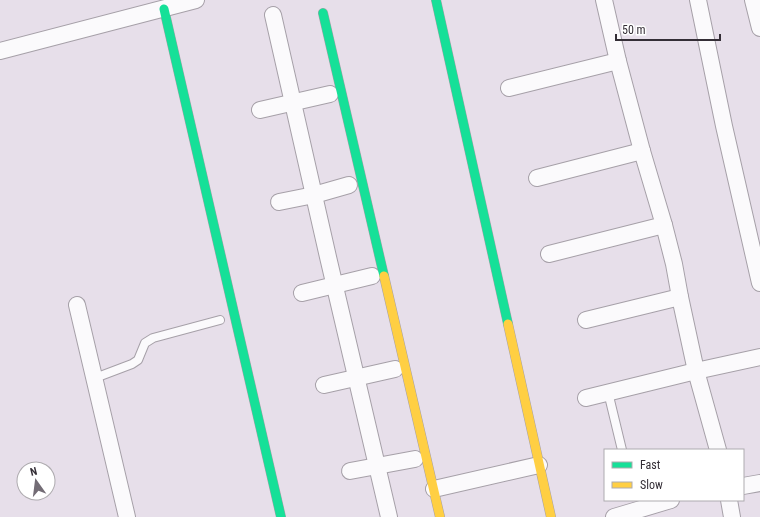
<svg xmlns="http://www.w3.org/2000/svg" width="760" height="517" font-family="'Roboto Condensed',sans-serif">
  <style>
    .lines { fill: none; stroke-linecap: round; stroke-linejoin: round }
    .lane-casing { stroke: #a6a0a8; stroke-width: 10 }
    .street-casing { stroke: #a6a0a8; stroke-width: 18 }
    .fast-casing { stroke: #a6a0a8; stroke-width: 10 }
    .slow-casing { stroke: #a6a0a8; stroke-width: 10 }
    .lane { stroke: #fbfafc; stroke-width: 8 }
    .street { stroke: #fbfafc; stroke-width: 16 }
    .fast { stroke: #16e098; stroke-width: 9 }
    .slow { stroke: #ffcf43; stroke-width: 9 }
  </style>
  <rect width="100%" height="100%" fill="#e7dfea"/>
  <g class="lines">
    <defs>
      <g id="lane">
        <path d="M95 378 132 364 138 360 145 343 153 338 220 320"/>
        <path d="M608 392 622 450"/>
      </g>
      <g id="street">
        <path d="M604 0 618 61 642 151 664 225 674 264 680 297 696 371 718 450"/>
        <path d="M698 0 724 126 760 283"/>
        <path d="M753 0 760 28"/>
        <path d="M273 15 328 257 389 517"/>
        <path d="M0 51 196 0"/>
        <path d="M509 88 618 61"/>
        <path d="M260 110 330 94"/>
        <path d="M537 178 642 151"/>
        <path d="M279 202 314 195 349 185"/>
        <path d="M549 254 664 225"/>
        <path d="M302 293 372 276"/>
        <path d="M77 305 127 517"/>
        <path d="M586 320 680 297"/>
        <path d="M324 385 395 369"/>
        <path d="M586 398 696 371 760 357"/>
        <path d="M350 471 415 459"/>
        <path d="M743 486 760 483"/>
        <path d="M434 489 539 465"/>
        <path d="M729 500 732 517"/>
        <path d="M614 517 671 500"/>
      </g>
      <g id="fast">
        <path d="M436 0 508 324"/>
        <path d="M164 9 281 517"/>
        <path d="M323 13 384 276"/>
      </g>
      <g id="slow">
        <path d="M384 276 440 517"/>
        <path d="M508 324 551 517"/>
      </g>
    </defs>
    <!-- lane casing -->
    <use href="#lane" class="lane-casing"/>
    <!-- street casing -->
    <use href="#street" class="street-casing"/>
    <!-- fast casing -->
    <use href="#fast" class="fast-casing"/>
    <!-- slow casing -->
    <use href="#slow" class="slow-casing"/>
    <!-- lane -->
    <use href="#lane" class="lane"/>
    <!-- street -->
    <use href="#street" class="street"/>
    <!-- fast -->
    <use href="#fast" class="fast"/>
    <!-- slow -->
    <use href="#slow" class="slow"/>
  </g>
  <!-- legend -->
  <rect x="604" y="449" width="140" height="52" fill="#ffffff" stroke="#aeabaf"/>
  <rect x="612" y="462" width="20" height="6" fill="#16e098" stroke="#aeabaf"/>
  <text x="640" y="469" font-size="12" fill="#342e36">Fast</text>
  <rect x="612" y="482" width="20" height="6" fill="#ffcf43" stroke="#aeabaf"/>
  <text x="640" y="489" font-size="12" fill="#342e36">Slow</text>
  <!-- north arrow -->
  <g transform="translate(36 481) rotate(346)"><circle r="19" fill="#ffffff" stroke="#aeabaf"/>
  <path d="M0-3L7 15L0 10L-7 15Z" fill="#736c75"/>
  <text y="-6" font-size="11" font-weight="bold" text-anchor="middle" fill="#342e36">N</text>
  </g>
  <!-- scale -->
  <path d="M616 34v6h104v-6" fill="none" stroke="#342e36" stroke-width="2"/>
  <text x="622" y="34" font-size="12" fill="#342e36" stroke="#ffffff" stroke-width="3" paint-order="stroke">50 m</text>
</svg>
